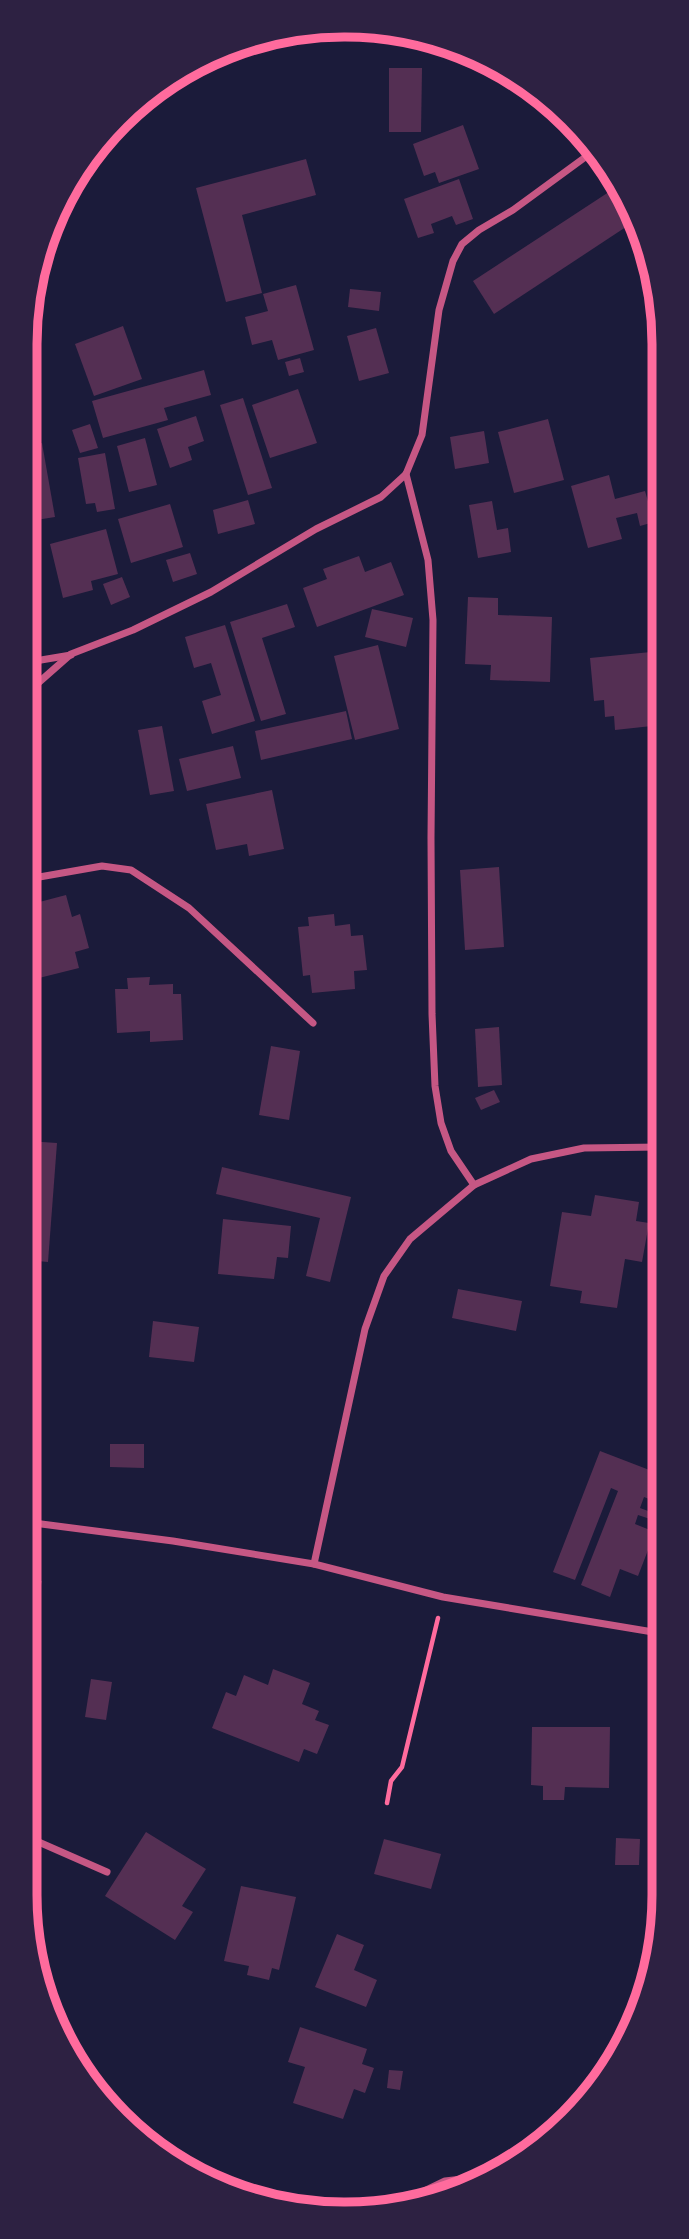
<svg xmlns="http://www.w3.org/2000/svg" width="689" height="2239" font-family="Roboto,sans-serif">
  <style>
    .building { fill: #542f53 }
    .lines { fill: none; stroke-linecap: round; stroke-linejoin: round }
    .path { stroke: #ff6b9d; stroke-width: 4.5 }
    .minor { stroke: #c65784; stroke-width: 7 }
    .rim { fill: none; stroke: #ff6b9d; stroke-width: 9 }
  </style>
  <rect width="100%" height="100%" fill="#1b1b3a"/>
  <!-- building -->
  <g class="building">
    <path d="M389 68H422L421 132H389Z"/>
    <path d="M463 125 479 169 439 183 435 172 424 176 413 144Z"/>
    <path d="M306 159 316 195 242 215 262 293 226 302 196 188Z"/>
    <path d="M459 179 473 219 456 225 452 216 431 224 434 233 418 238 404 199Z"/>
    <path d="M618 186 638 219 494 314 473 281Z"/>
    <path d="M296 285 314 350 278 360 272 340 252 345 245 317 268 311 263 294Z"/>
    <path d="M350 289 381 292 379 311 348 307Z"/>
    <path d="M123 326 142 379 94 396 75 344Z"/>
    <path d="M376 328 389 373 359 381 347 336Z"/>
    <path d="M300 358 304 372 289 376 285 362Z"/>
    <path d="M204 370 211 395 164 408 168 420 103 438 92 401Z"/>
    <path d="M298 389 317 443 270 458 252 405Z"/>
    <path d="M243 398 272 488 248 495 220 405Z"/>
    <path d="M196 416 204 441 188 447 192 460 170 468 157 429Z"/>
    <path d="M548 419 564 480 514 493 498 432Z"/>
    <path d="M90 424 98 448 80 453 72 430Z"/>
    <path d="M484 431 489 463 455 469 450 437Z"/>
    <path d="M145 438 157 485 129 492 117 446Z"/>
    <path d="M42 443 55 517 30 521V446Z"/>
    <path d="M105 453 115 509 97 512 95 503 86 504 78 458Z"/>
    <path d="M609 475 615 499 645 491 654 522 640 526 637 513 616 518 622 539 588 548 571 486Z"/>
    <path d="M248 500 255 524 218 534 213 510Z"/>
    <path d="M492 501 497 530 508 528 511 552 478 558 469 505Z"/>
    <path d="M170 504 183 547 131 563 118 519Z"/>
    <path d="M106 529 118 574 91 581 93 590 63 598 50 544Z"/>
    <path d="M190 553 197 574 173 582 166 560Z"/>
    <path d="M359 556 365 572 391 562 404 595 317 627 303 588 327 579 323 569Z"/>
    <path d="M122 577 130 597 111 605 103 584Z"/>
    <path d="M468 597 498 598V615L552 617 550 682 490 680 491 665 465 664Z"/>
    <path d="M287 604 295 627 262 638 286 714 261 721 230 622Z"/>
    <path d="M372 609 413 618 406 647 365 637Z"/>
    <path d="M225 625 255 721 212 734 202 701 221 695 211 663 194 668 185 637Z"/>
    <path d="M378 645 399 729 355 740 334 656Z"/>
    <path d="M661 651V725L615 730 614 716 605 717 604 700 594 701 590 658Z"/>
    <path d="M346 711 352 739 261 760 255 731Z"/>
    <path d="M162 726 174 791 150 795 138 730Z"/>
    <path d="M233 746 241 778 187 791 179 759Z"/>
    <path d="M272 790 284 849 249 856 247 844 216 850 206 804Z"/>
    <path d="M499 867 504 947 465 950 460 870Z"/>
    <path d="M66 895 72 917 80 914 89 948 75 952 79 968 31 980 28 969V905Z"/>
    <path d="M334 914 335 926 350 924 351 936 363 935 367 970 354 971 355 989 312 993 310 975 303 976 298 927 309 926 308 917Z"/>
    <path d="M150 977 149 985 173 984V994H181L183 1040 150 1042V1031L117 1033 115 989H128L127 978Z"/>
    <path d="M499 1027 502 1085 478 1087 475 1029Z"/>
    <path d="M271 1046 300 1051 289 1120 259 1115Z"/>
    <path d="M494 1090 500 1102 481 1110 475 1098Z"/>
    <path d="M27 1141 57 1143 48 1262 27 1260Z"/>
    <path d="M222 1167 351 1197 330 1282 306 1276 320 1218 216 1194Z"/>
    <path d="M595 1195 639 1202 636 1221 649 1223 642 1262 625 1259 617 1308 580 1303 582 1291 550 1286 562 1212 591 1216Z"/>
    <path d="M223 1219 291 1226 288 1258 277 1257 274 1279 218 1274Z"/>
    <path d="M458 1289 522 1301 516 1331 452 1318Z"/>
    <path d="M153 1321 199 1327 194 1362 149 1357Z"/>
    <path d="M110 1444H144V1468L110 1467Z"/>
    <path d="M600 1451 652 1471 649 1478 659 1482V1503L644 1497 640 1508 659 1515V1522L638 1515 635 1524 655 1532 638 1576 620 1569 610 1597 581 1585 618 1491 611 1488 575 1580 553 1572Z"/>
    <path d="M26 1577 42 1581 35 1609 26 1606Z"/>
    <path d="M273 1669 310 1683 302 1704 319 1711 315 1720 329 1725 317 1754 304 1749 299 1762 212 1728 226 1692 236 1696 244 1675 268 1685Z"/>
    <path d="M91 1679 112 1682 106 1720 85 1717Z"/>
    <path d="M532 1727H610L609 1788 565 1787 564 1800H543V1786L531 1785Z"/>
    <path d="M146 1832 206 1869 182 1906 193 1912 175 1940 105 1896Z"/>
    <path d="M616 1838 640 1839 639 1865H615Z"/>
    <path d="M384 1839 441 1854 431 1889 374 1874Z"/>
    <path d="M241 1886 296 1897 279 1970 272 1968 269 1980 247 1975 249 1966 224 1961Z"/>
    <path d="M337 1934 364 1945 354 1970 377 1980 366 2007 315 1987Z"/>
    <path d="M300 2027 367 2049 362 2064 374 2068 365 2093 354 2089 343 2119 293 2103 305 2067 288 2062Z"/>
    <path d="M389 2070 403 2071 400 2090 387 2088Z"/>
  </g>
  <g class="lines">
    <!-- path -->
    <path class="path" d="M387 1803 391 1781 402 1767 438 1618"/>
    <!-- minor -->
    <g class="minor">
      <path d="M406 474 428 560 433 620 431 838 432 1014 435 1086 441 1123 451 1151 474 1185"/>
      <path d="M29 662 71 655"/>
      <path d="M29 691 71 654 133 630 211 592 316 529 381 497 406 474 422 435 439 310 453 261 462 244 479 230 513 210 595 150"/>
      <path d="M28 879 102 866 131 870 189 908 313 1023"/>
      <path d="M26 1522 173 1541 314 1564 443 1597 659 1633"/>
      <path d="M314 1564 365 1329 384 1276 410 1239 474 1185 531 1159 584 1148 660 1147"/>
      <path d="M25 1836 107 1872"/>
      <path d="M393 2206 445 2181 488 2176"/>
    </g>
  </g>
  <!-- crop -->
  <path d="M0 0H689V2239H0ZM344 37H345A307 307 0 0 1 652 344V1895A307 307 0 0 1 345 2202H344A307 307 0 0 1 37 1895V344A307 307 0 0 1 344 37Z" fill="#2d2142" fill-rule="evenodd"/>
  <path class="rim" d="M344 37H345A307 307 0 0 1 652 344V1895A307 307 0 0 1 345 2202H344A307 307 0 0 1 37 1895V344A307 307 0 0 1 344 37Z"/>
</svg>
